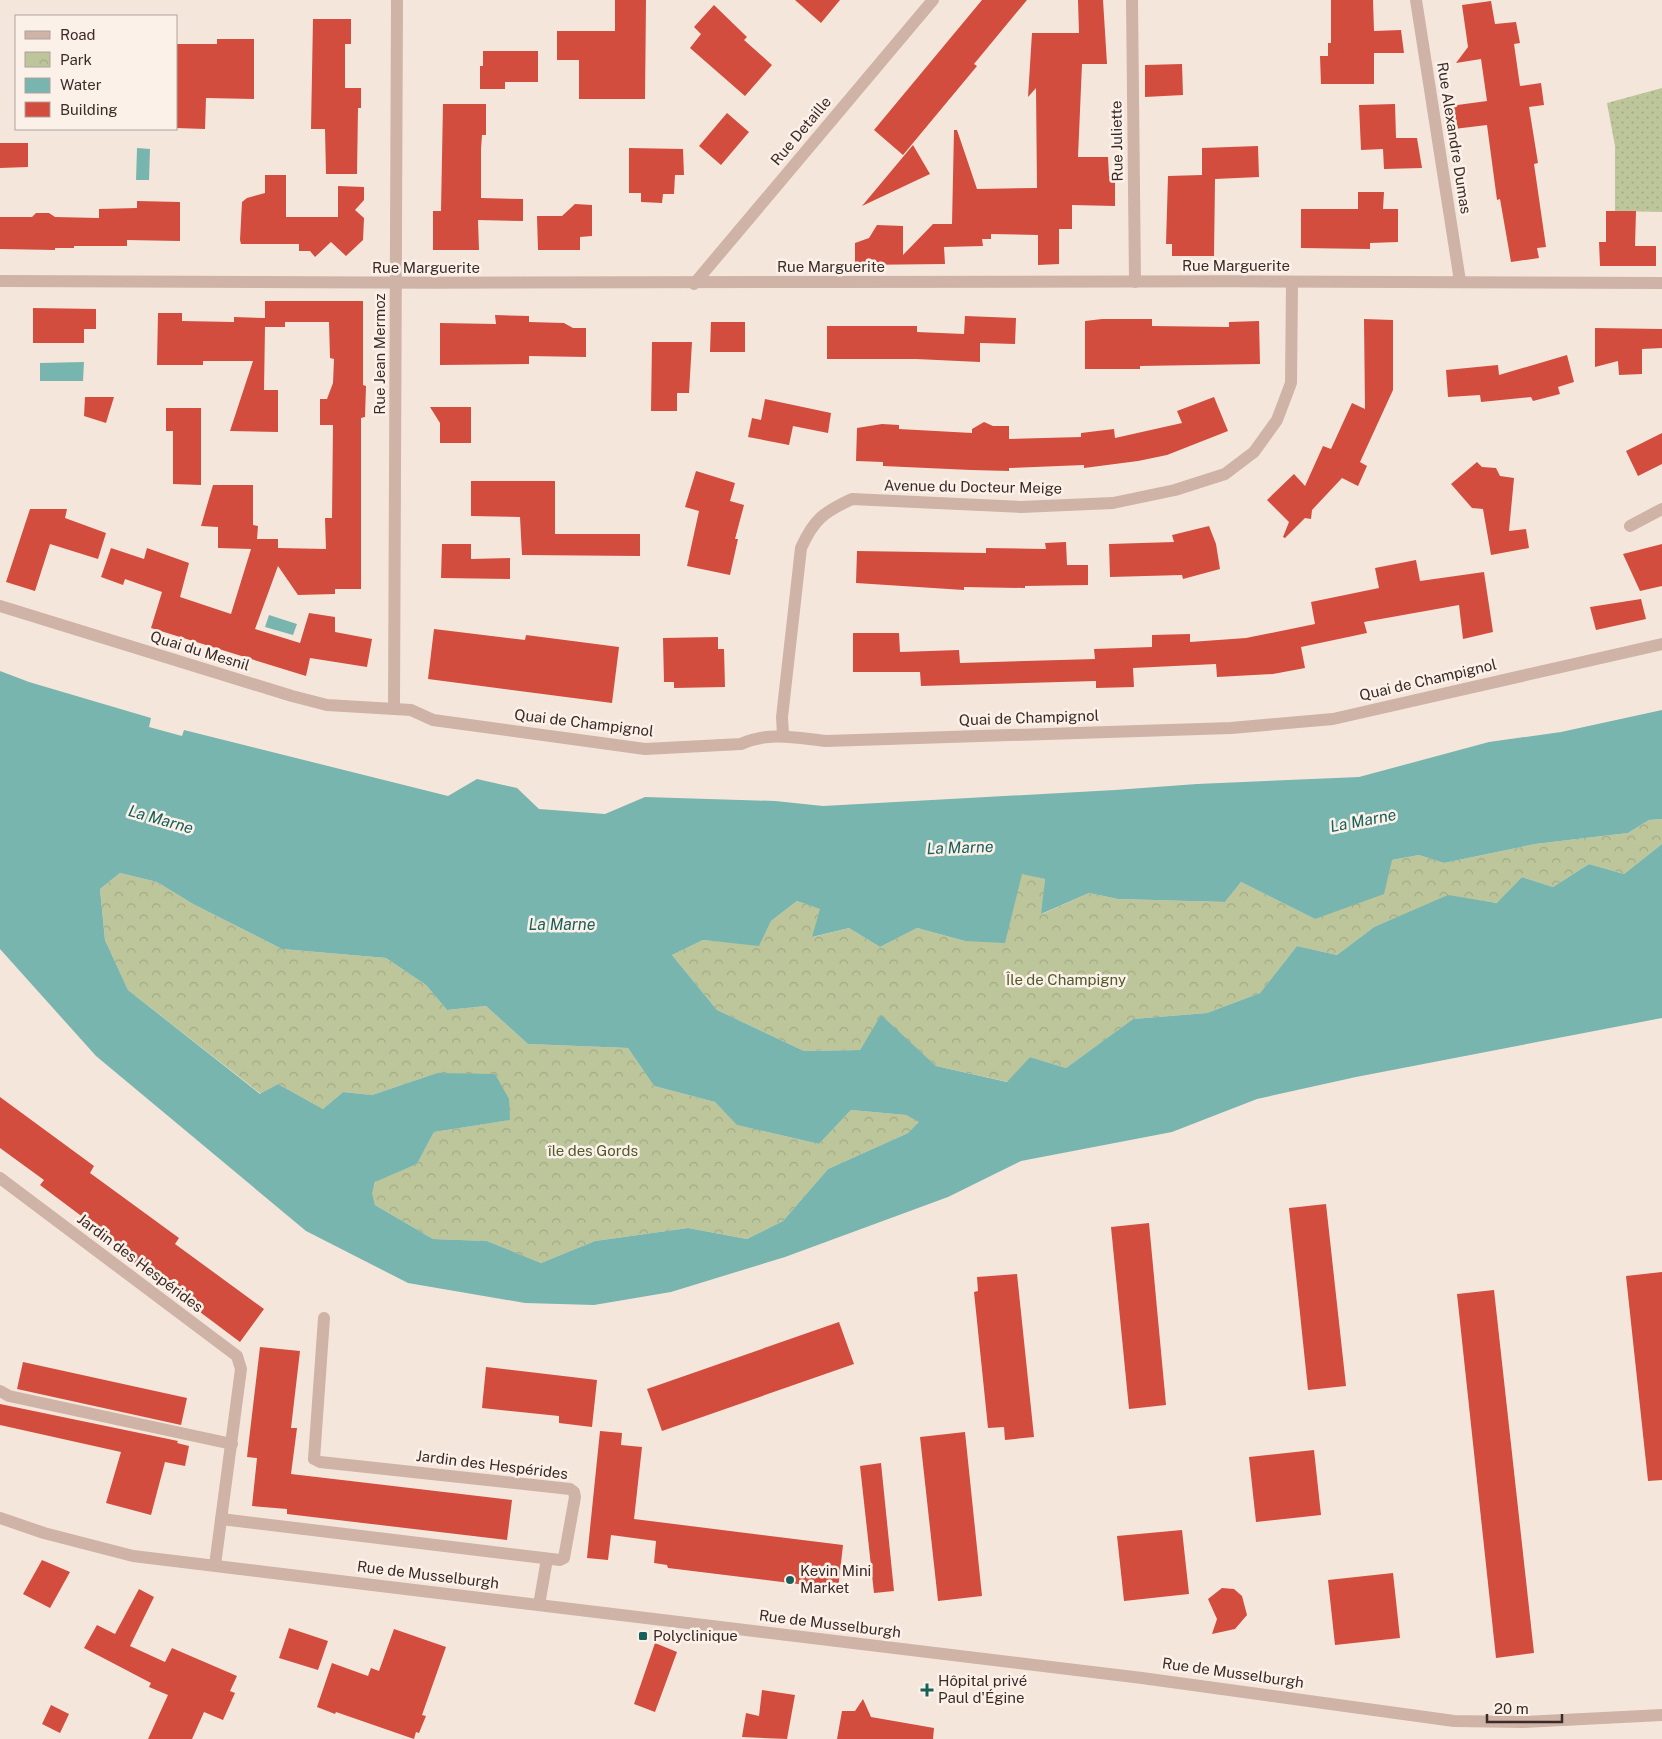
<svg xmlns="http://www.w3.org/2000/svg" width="1662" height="1739" font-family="'Public Sans',sans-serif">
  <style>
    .park { fill: url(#park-crowns) }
    .garden { fill: url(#garden-dots) }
    .water { fill: #78b5af; fill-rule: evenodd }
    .building { fill: #d24d3d }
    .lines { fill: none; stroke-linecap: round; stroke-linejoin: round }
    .minor { stroke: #ceb3a6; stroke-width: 12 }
    .poi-dot { fill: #19605b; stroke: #fcf1e9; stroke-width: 2 }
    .labels { text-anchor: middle; stroke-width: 5; stroke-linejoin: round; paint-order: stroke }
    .street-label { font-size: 15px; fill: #3a2b28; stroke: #fcf1e9 }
    .park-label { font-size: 15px; fill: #4f5b29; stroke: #fcf1e9 }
    .poi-label { font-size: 15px; fill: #3a2b28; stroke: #fcf1e9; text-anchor: start }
    .water-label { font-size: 16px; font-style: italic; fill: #19605b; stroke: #fcf1e9 }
  </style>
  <defs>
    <pattern id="park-crowns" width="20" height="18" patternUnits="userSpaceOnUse" patternTransform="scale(1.25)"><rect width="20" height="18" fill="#bdc69a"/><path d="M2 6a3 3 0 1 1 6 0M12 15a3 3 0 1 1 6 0" fill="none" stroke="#a3aa85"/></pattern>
    <pattern id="garden-dots" width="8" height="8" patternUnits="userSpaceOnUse" patternTransform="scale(1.25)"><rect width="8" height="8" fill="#bdc69a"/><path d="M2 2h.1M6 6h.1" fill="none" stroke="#a3aa85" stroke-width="1.8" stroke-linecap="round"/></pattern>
  </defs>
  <rect width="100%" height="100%" fill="#f5e6dc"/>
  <!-- park -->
  <g class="park">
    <path d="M1662 819V844L1624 874 1589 864 1553 887 1522 877 1498 903 1448 896 1374 927 1337 955 1297 946 1260 993 1207 1013 1133 1019 1066 1068 1030 1057 1008 1082 936 1066 881 1016 860 1050 804 1051 717 1010 672 955 703 940 759 945 771 921 797 901 821 909 813 937 849 928 880 947 917 928 965 941 1022 873 1045 879 1042 914 1089 893 1118 899 1225 902 1241 882 1315 919 1392 860 1419 855 1444 863 1535 844 1628 833 1649 820Z"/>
    <path d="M120 873 157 882 193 904 282 949 386 958 426 985 447 1010 486 1006 528 1044 628 1048 654 1086 715 1102 738 1125 819 1144 851 1110 906 1115 920 1122 908 1133 828 1169 783 1221 747 1239 688 1228 595 1241 541 1263 487 1241 433 1239 375 1205 371 1193 376 1181 417 1164 434 1132 509 1120 437 1073 372 1095 343 1092 323 1109 278 1084 261 1094 128 990 105 940 100 889Z"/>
  </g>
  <!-- garden -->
  <path class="garden" d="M1662 88V212L1615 211V146L1607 103Z"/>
  <!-- water -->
  <g class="water">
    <path d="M137 148 150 149 149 180H136Z"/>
    <path d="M84 362 83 381H40V363Z"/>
    <path d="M269 615 297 624 293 635 265 627Z"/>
    <path d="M0 671 29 682 151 718 149 727 182 736 184 730 448 796 477 779 517 788 539 809 605 814 645 797 775 801 823 806 1115 790 1197 784 1359 777 1489 742 1561 732 1662 710V819L1649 820 1628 833 1535 844 1444 863 1419 855 1392 860 1384 894 1315 919 1241 882 1225 902 1118 899 1089 893 1041 914 1045 879 1022 874 1005 943 965 941 917 928 880 947 849 928 812 937 820 909 797 901 771 921 759 946 703 940 672 955 717 1010 804 1051 860 1050 881 1015 936 1066 1007 1082 1030 1057 1066 1068 1133 1019 1207 1013 1260 993 1297 946 1337 955 1374 927 1448 895 1497 903 1522 877 1553 887 1589 864 1624 874 1662 844V1018L1356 1077 1257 1099 1172 1132 1021 1161 948 1197 785 1257 671 1292 594 1305 525 1303 408 1283 306 1231 96 1056 0 949ZM120 873 157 882 193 904 282 949 386 958 426 985 447 1010 486 1006 528 1044 628 1048 654 1086 715 1102 737 1125 819 1144 851 1110 906 1115 919 1122 908 1133 828 1169 783 1221 747 1239 688 1228 595 1241 541 1263 487 1241 433 1239 375 1205 372 1193 375 1182 417 1164 434 1132 510 1120 509 1099 495 1074 437 1073 372 1095 343 1092 323 1109 278 1084 260 1094 128 990 105 940 100 889Z"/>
  </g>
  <!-- building -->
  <g class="building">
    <path d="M615 0H646L645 99H579V60H557V31H615Z"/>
    <path d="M795 0H840L821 23Z"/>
    <path d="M982 0H1027L974 64 977 66 903 155 874 130Z"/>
    <path d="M1078 0H1103L1107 64H1082L1078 157H1108L1109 176H1115V206L1072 205V229H1059V264L1038 265V235L991 234V239H982L983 246 944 247 945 264 855 265V243L869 238 877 225 903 226V255L933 224H952L954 130H957L977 189 1037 188 1036 88 1028 97 1032 33H1079Z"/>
    <path d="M1331 0H1373L1374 31 1401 30 1404 53H1374V84H1321L1320 56H1328V43H1331Z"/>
    <path d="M1491 1 1495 24 1516 22 1520 43 1514 44 1520 86 1541 83 1544 105 1529 107 1538 163 1534 164 1546 247 1537 248 1539 258 1511 262 1500 199 1497 200 1487 125 1454 129 1450 106 1487 101 1481 59 1456 63 1468 47 1462 5Z"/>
    <path d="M714 5 747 37 744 40 772 65 745 96 690 48 701 34 694 27Z"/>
    <path d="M313 19H351V44H345V88H361V108H358L357 174H326L325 129H311Z"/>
    <path d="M217 39H254V99L206 98 205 129 176 128V44H217Z"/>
    <path d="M483 51H538V82H505V89H480V66H483Z"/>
    <path d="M1182 64 1183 95 1145 97V65Z"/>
    <path d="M443 104H486V135H482L481 149V198L523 199V221L478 220 479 250H433V211H441Z"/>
    <path d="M1395 104 1396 138H1417L1422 168 1384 169 1383 149 1361 150 1359 105Z"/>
    <path d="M727 113 749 132 721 165 699 146Z"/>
    <path d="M0 143H28V167L0 168Z"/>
    <path d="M913 145 930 174 862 206Z"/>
    <path d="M1258 146 1259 177 1215 179 1214 256H1172V244H1166L1168 176 1202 175V148Z"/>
    <path d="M629 148 683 149 684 175H675L674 194H663L662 203 641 202V193H629Z"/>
    <path d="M265 175H286V217H338V186L364 187V200L355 210 364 218 363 240 346 256 331 242 315 257 310 251H299V244H241L240 240 242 202 247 198 265 193Z"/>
    <path d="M1358 192H1384L1383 209H1398V242L1370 243V249L1301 248V209H1358Z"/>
    <path d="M137 201 180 202V241L127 240V246H74V248H55V250L0 249V217H32L36 213H49L55 217 99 218V209L137 208Z"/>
    <path d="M575 204 592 205V236L580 237V250H538L537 216H562Z"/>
    <path d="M1606 211H1636L1635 246H1656V266H1600L1599 242H1606Z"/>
    <path d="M265 301H363V385L366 386 365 417 361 418V589H335V594L298 595 278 566 255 629 300 643 309 613 335 617V632L372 639 367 667 310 658 306 676 151 628 162 592 125 579 123 585 101 577 111 548 144 559 147 548 189 563 180 597 231 614 251 549 218 548V527L201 526 213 485H253V525L258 526 257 539H278V548L326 549 325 518H332L333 425H320V399H327L333 383 334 359 330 358 329 322H285V327H265L264 390H278V432L230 431 253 361H203V365H157L158 313H182V321L234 322V317L265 318Z"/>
    <path d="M33 308 96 309V329H84V343H33Z"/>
    <path d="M495 315 529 316V322L564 323 573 328H586V357L529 356V364L440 365V323L496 324Z"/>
    <path d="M965 316 1016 318 1015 344 980 343V362L916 359H827V326H917V332L964 334Z"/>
    <path d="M1102 319H1152V326L1229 327V322L1259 321 1260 364 1140 366V369H1085V321Z"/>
    <path d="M1364 319 1393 320V390L1360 462 1367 466 1358 486 1342 478 1312 510 1311 519 1305 518 1285 538 1283 537 1289 522 1267 500 1294 474 1305 486 1323 446 1331 449 1352 403 1365 409Z"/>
    <path d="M711 322H745V352H710Z"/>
    <path d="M1595 328 1662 329V348L1642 349V374L1619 375 1618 361 1595 367Z"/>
    <path d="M652 342H692L689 393H677V411H651Z"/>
    <path d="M1567 355 1574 382 1558 387 1560 394 1533 401 1531 397 1481 402 1480 395 1448 397 1446 370 1498 365 1499 375Z"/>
    <path d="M85 397H114L106 423 84 416Z"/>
    <path d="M1214 397 1228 431 1167 455 1138 461 1084 468V465L1009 468V471L971 470 883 466V462L856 461 857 428 882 424 899 425V429L972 433V429L984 422 993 426H1009V439L1081 437V433L1114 429 1115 438 1182 423 1177 411Z"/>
    <path d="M765 399 831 413 828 433 793 426 789 445 748 437 752 418 761 420Z"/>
    <path d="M430 407H471V443H440V423Z"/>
    <path d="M166 408H201V485L173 484V431H166Z"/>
    <path d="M1662 433V464L1638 476 1626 451Z"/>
    <path d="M1477 462 1482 467 1496 468 1500 476 1514 478 1509 531 1526 529 1529 548 1491 555 1483 509 1472 508 1451 484Z"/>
    <path d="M696 471 735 483 730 501 744 505 735 539H738L730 575 687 566 699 511 685 507Z"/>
    <path d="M471 481H555V534H640V556L522 555 520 517 471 516Z"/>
    <path d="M30 509H67L65 518 106 533 98 559 50 544 35 591 6 582Z"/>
    <path d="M1209 526 1216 544 1220 569 1183 579 1182 575 1110 577 1109 544 1174 542 1172 535Z"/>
    <path d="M1066 542 1067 565H1088V585L1025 586V588L964 587V590L856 583 857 551 986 553V548L1046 549 1045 543Z"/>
    <path d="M442 544H471V559L510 558V579L441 578Z"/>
    <path d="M1662 544V586L1640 591 1623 554Z"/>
    <path d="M1416 560 1420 581 1484 572 1493 632 1463 639 1459 605 1364 622 1367 633 1301 647 1305 668 1273 674 1217 677 1216 664 1133 668 1134 687 1096 688V681L921 686 920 672H853V633H899L900 652 959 650 960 663 1095 659 1094 649 1152 647V635L1190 634V642L1246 638 1315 624 1311 602 1379 588 1375 568Z"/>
    <path d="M1641 599 1646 619 1596 630 1590 607Z"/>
    <path d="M434 629 525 640 526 635 619 647 612 703 428 679Z"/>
    <path d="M718 637V649H724L725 687 674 688V682H664L663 638Z"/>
    <path d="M0 1097 94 1166 90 1173 179 1238 175 1244 264 1309 240 1342 124 1255 128 1251 40 1185 44 1180 0 1148Z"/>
    <path d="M1326 1204 1346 1386 1308 1390 1289 1208Z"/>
    <path d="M1149 1223 1166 1405 1129 1409 1111 1227Z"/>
    <path d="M1662 1272V1480L1648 1481 1626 1276Z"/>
    <path d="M1017 1274 1034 1437 1005 1440 1004 1427 988 1428 974 1292 978 1291 977 1277Z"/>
    <path d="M1494 1290 1534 1653 1496 1658 1457 1294Z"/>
    <path d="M839 1322 854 1364 662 1431 647 1389Z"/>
    <path d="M260 1347 300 1351 291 1428H297L291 1474 512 1500 507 1540 287 1514V1509L252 1506 257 1458 247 1457Z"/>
    <path d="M23 1362 187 1398 181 1425 17 1389Z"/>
    <path d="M486 1367 597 1380 592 1427 559 1423V1416L482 1408Z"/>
    <path d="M0 1404 178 1441 177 1443 189 1446 185 1466 165 1462 151 1515 106 1503 121 1452 0 1425Z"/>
    <path d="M600 1431 622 1433 621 1445 642 1447 634 1519 843 1545 838 1589 668 1568 667 1565 654 1563 656 1541 611 1535 608 1560 587 1558Z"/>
    <path d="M965 1432 982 1596 938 1601 920 1437Z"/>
    <path d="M1314 1450 1321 1515 1256 1522 1249 1457Z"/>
    <path d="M881 1463 894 1591 874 1593 860 1466Z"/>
    <path d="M1182 1530 1189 1594 1124 1601 1117 1536Z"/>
    <path d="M42 1560 70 1572 50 1608 23 1594Z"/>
    <path d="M1393 1573 1400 1638 1335 1645 1328 1580Z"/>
    <path d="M1222 1588 1234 1589 1242 1596 1247 1615 1235 1629 1212 1634 1217 1619 1208 1599Z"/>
    <path d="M139 1589 154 1597 130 1646 165 1662 172 1648 237 1676 230 1691 235 1693 223 1720 204 1712 192 1739H148L168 1695 149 1687 151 1683 84 1648 97 1625 115 1634Z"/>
    <path d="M289 1628 328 1641 318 1670 279 1658Z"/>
    <path d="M394 1629 446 1647 422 1715 426 1716 419 1733 416 1732 414 1739 336 1712 335 1714 317 1707 332 1663 368 1676 371 1668 379 1671Z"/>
    <path d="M655 1643 677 1652 655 1712 634 1704Z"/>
    <path d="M762 1690 795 1695 787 1739 742 1737 746 1713 759 1716Z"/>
    <path d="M863 1699 871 1717 934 1728 933 1739H837L842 1711H855Z"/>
    <path d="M51 1705 69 1714 60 1733 42 1724Z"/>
  </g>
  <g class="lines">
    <!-- minor -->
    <g class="minor">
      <path d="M1132 0 1135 282"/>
      <path d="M1416 0 1460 281"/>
      <path d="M0 281C554 286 1108 278 1662 283"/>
      <path d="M694 284 933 0"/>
      <path d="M1630 526 1662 509"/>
      <path d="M0 606 292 696 327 705 411 710 433 720 645 749 741 744C769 731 797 738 826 741L1231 728 1333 719 1662 644"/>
      <path d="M394 708 397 0"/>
      <path d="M783 735 782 717 801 548C814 519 824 512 852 499L1021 507 1113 503 1175 490 1225 474 1254 452 1277 420 1291 383 1292 282"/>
      <path d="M0 1178 237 1356 241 1369 215 1565"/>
      <path d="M0 1391 9 1396 232 1444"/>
      <path d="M0 1518 44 1533 133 1556 1142 1678 1454 1721 1523 1722 1662 1715"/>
      <path d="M221 1519 560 1560 564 1558 575 1497 574 1492 570 1489 320 1462 314 1459 324 1318"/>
      <path d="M539 1605 547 1559"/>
    </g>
  </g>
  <!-- markers -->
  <g class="poi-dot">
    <circle cx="790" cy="1580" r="5"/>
    <rect x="638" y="1631" width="10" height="10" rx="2.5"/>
    <path d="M924.5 1682.5h5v5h5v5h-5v5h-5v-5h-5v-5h5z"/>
  </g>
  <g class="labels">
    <!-- street labels -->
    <g class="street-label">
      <text transform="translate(801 131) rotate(-50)" y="5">Rue Detaille</text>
      <text transform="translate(1454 138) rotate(81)" y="5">Rue Alexandre Dumas</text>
      <text transform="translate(1117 141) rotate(-91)" y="5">Rue Juliette</text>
      <text x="1236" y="271">Rue Marguerite</text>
      <text x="831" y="272">Rue Marguerite</text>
      <text x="426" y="273">Rue Marguerite</text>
      <text transform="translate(380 354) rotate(-90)" y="5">Rue Jean Mermoz</text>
      <text transform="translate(973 487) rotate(1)" y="5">Avenue du Docteur Meige</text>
      <text transform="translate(200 651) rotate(17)" y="5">Quai du Mesnil</text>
      <text transform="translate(1428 680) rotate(-13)" y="5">Quai de Champignol</text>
      <text transform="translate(1029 718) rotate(-2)" y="5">Quai de Champignol</text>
      <text transform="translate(584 723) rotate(7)" y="5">Quai de Champignol</text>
      <text transform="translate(140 1263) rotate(37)" y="5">Jardin des Hespérides</text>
      <text transform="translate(492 1465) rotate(7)" y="5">Jardin des Hespérides</text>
      <text transform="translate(428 1575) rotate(7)" y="5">Rue de Musselburgh</text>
      <text transform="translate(830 1624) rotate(7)" y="5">Rue de Musselburgh</text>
      <text transform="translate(1233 1673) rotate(8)" y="5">Rue de Musselburgh</text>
    </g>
    <!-- park labels -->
    <g class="park-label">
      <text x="1066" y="985">Île de Champigny</text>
      <text x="593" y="1156">île des Gords</text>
    </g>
    <!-- poi labels -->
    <g class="poi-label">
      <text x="800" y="1576">Kevin Mini<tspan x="800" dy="17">Market</tspan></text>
      <text x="653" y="1641">Polyclinique</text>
      <text x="938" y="1686">Hôpital privé<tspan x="938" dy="17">Paul d'Égine</tspan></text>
    </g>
    <!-- water labels -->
    <g class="water-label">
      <text transform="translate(161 819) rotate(16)" y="6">La Marne</text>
      <text transform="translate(1363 820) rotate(-11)" y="6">La Marne</text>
      <text transform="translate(960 847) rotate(-2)" y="6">La Marne</text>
      <text x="562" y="930">La Marne</text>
    </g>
  </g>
  <!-- legend -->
  <rect x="15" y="15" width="162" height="115" fill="#fcf1e9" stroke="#aea29c"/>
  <rect x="25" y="31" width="25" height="8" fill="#ceb3a6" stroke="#aea29c"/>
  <text x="60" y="40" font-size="15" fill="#3a2b28">Road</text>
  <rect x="25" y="52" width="25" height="15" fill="url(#park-crowns)" stroke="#aea29c"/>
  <text x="60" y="65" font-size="15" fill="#3a2b28">Park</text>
  <rect x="25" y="78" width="25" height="15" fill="#78b5af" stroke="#aea29c"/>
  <text x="60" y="90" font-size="15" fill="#3a2b28">Water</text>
  <rect x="25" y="102" width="25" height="15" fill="#d24d3d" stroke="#aea29c"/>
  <text x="60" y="115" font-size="15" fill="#3a2b28">Building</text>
  <!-- scale -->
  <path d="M1487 1714v8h75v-8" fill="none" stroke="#3a2b28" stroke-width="2.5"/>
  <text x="1494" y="1714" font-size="15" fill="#3a2b28" stroke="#fcf1e9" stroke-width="4" paint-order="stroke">20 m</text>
</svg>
